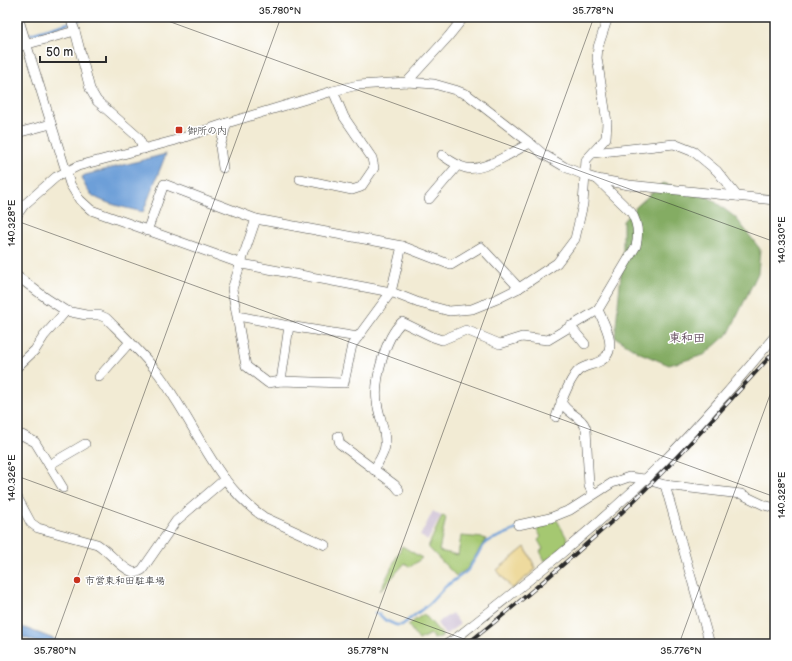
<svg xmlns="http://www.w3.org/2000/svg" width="792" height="661" font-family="'Balsamiq Sans','Klee One',sans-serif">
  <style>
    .industrial { fill: #ccbed3 }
    .green { fill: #a5c871; stroke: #687a4e }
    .forest { fill: #84ac63; stroke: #586c47 }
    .sand { fill: #eeda9e; stroke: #8c8264 }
    .water { fill: #6d9fd8; stroke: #4c6582 }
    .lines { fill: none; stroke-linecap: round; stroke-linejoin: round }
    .stream { stroke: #6d9fd8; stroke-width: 2.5 }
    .minor-casing { stroke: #494844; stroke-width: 10 }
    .minor { stroke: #fff; stroke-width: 9 }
    .rail-casing { stroke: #2b2b2b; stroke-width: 4 }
    .rail { stroke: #fff; stroke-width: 2.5; stroke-dasharray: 8; stroke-linecap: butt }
    .ticks { fill: none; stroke: #2b2b2b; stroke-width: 1; stroke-opacity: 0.45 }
    .poi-dot { fill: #c8321e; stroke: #fff; stroke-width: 1.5 }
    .labels { text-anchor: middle; stroke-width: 3; stroke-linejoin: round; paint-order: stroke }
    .poi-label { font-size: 10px; fill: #2b2b2b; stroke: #fff; text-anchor: start }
    .quarter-label { font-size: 12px; font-weight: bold; fill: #664e61; stroke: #fff }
    .neatline { fill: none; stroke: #2b2b2b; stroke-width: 1.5 }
    .ticks-label { font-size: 10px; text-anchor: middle; fill: #2b2b2b }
  </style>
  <rect width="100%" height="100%" fill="#fff"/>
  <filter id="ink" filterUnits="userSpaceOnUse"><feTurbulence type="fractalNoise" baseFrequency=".025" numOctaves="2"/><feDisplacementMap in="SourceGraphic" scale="8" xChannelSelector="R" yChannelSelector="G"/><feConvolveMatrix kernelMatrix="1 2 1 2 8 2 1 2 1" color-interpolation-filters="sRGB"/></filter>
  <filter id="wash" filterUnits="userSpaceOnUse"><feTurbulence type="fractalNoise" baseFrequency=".012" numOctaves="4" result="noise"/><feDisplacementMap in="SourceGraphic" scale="16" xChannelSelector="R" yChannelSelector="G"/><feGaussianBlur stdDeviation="0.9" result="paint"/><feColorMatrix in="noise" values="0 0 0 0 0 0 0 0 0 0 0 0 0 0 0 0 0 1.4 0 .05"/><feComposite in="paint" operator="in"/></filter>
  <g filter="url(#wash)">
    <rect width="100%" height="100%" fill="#f2ebd4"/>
    <!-- industrial -->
    <g class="industrial">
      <path d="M433 511 441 516 428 540 420 536Z"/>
      <path d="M452 613 460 624 445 635 437 623Z"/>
    </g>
    <!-- green -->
    <g class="green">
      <path d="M442 516 446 517 439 551 458 555 461 536 484 538 486 539 467 569 456 576 428 547Z"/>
      <path d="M557 520 569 542 545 561 540 551 543 549 538 540 541 537 535 526Z"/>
      <path d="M402 546 422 558 410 567 405 563 380 591Z"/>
      <path d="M424 614 443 636 434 639 430 634 419 640 408 625Z"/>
    </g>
    <!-- forest -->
    <path class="forest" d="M663 183 710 198 736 218 760 249 758 273 729 333 704 355 669 365 640 353 615 337 623 252V221L637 206Z"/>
    <!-- sand -->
    <path class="sand" d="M525 547 536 569 512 589 497 570Z"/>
    <!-- water -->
    <g class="water">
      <path d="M166 154 143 212C131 209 100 203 91 194 86 190 84 183 82 177L85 175Z"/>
      <path d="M17 625 67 644H41L17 635Z"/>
    </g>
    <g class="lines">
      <!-- stream -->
      <g class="stream">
        <path d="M74 21 89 17"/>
        <path d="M31 34 69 23"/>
        <path d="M375 613 379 614 385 620 396 625H402L429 604 445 587 467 571 486 542 517 529"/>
      </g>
    </g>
  </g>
  <g filter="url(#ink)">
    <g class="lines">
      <defs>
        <g id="minor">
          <path d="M18 17 70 184 79 199 91 210 242 264 391 292 419 303 449 311 472 309 497 299 519 288 557 263 575 239 583 204 586 160 606 138 607 122 597 58 598 47 608 17"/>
          <path d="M70 17 75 31"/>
          <path d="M17 47 75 31 90 89 97 101 138 137 144 149"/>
          <path d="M407 82 448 37 464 17"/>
          <path d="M17 133 51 124"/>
          <path d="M593 153 674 144 694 152 717 171 737 196"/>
          <path d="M442 155C449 160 457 166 466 168 484 172 514 151 530 143"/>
          <path d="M223 168 220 147 227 123"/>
          <path d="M300 179 352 190 361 187 374 168 372 158 344 117 333 91"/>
          <path d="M429 199 458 165"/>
          <path d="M17 215 24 205 56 177 78 166 173 141 227 123 333 91 358 85 407 82 434 84 455 90 468 95 530 143 543 154 565 167 584 175 597 179 629 185 775 200"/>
          <path d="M256 219 232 289 246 366 268 383 281 381 344 383 352 345 391 292 402 246"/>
          <path d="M147 231 164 184 256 219 402 246 451 265 481 247 519 288"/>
          <path d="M17 276 46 298 66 311 86 315H99L106 318C122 334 139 350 153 367 161 376 168 387 174 397 201 438 221 489 264 517L325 545"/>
          <path d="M238 316 289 326 358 337"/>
          <path d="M570 326 585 344"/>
          <path d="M17 367 35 350 44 336 66 311"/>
          <path d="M99 377 130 342"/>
          <path d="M281 381 289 326"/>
          <path d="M561 401C566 414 583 416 586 429L589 486 593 494"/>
          <path d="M556 417C560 405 569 379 579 370 585 365 595 365 602 360 619 349 604 323 598 310"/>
          <path d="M338 436 340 444 395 485 399 490"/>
          <path d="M17 438 22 435 35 442 63 488"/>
          <path d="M49 465 85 444"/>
          <path d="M374 470C378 462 385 453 385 445 386 430 379 417 377 402 374 381 385 337 402 322L433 337 442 340 466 330 500 344 522 337 548 340 598 310 636 246C639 234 638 223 631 212L597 179"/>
          <path d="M665 485 710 644"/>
          <path d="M17 497 31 523 38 528 97 544C110 552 123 571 136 573L142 570 176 521 225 479"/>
          <path d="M518 525 550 518 570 510 612 483 629 477 644 479 665 485 741 494 764 505 775 508"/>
          <path d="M447 644 455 639C526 583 597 527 662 463 702 423 739 379 775 336"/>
        </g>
      </defs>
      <!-- minor casing -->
      <use href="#minor" class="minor-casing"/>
      <!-- minor -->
      <use href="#minor" class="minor"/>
      <defs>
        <path id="rail" d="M467 644C519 603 569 560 618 516 673 464 724 407 775 351"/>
      </defs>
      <!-- rail casing -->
      <use href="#rail" class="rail-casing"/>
      <!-- rail -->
      <use href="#rail" class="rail"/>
    </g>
  </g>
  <!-- ticks -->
  <path class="ticks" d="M157 17 775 242M17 221 775 497M17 476 478 644M53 644 281 17M366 644 594 17M679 644 775 381"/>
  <!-- markers -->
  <g class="poi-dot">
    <rect x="175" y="126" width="8" height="8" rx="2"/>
    <circle cx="77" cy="580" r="4"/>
  </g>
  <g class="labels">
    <!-- poi labels -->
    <g class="poi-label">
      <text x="187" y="134">御所の内</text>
      <text x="85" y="584">市営東和田駐車場</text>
    </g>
    <!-- quarter labels -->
    <g class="quarter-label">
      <text x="687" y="342">東和田</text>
    </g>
  </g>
  <!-- margin -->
  <rect width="792" height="661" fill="none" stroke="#fff" stroke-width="44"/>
  <!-- scale -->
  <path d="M40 56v6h66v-6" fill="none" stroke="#2b2b2b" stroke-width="2"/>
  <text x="46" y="56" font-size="12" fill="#2b2b2b" stroke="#ffffff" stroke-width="3" paint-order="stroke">50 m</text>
  <rect x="22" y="22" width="748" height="617" class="neatline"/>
  <g class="ticks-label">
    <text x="280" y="14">35.780°N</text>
    <text x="593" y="14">35.778°N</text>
    <text transform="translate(11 223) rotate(-90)" y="4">140.328°E</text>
    <text transform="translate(781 240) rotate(-90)" y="4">140.330°E</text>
    <text transform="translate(11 478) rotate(-90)" y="4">140.326°E</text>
    <text transform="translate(781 495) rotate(-90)" y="4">140.328°E</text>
    <text x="55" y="654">35.780°N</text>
    <text x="368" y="654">35.778°N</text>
    <text x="681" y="654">35.776°N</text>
  </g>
</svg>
